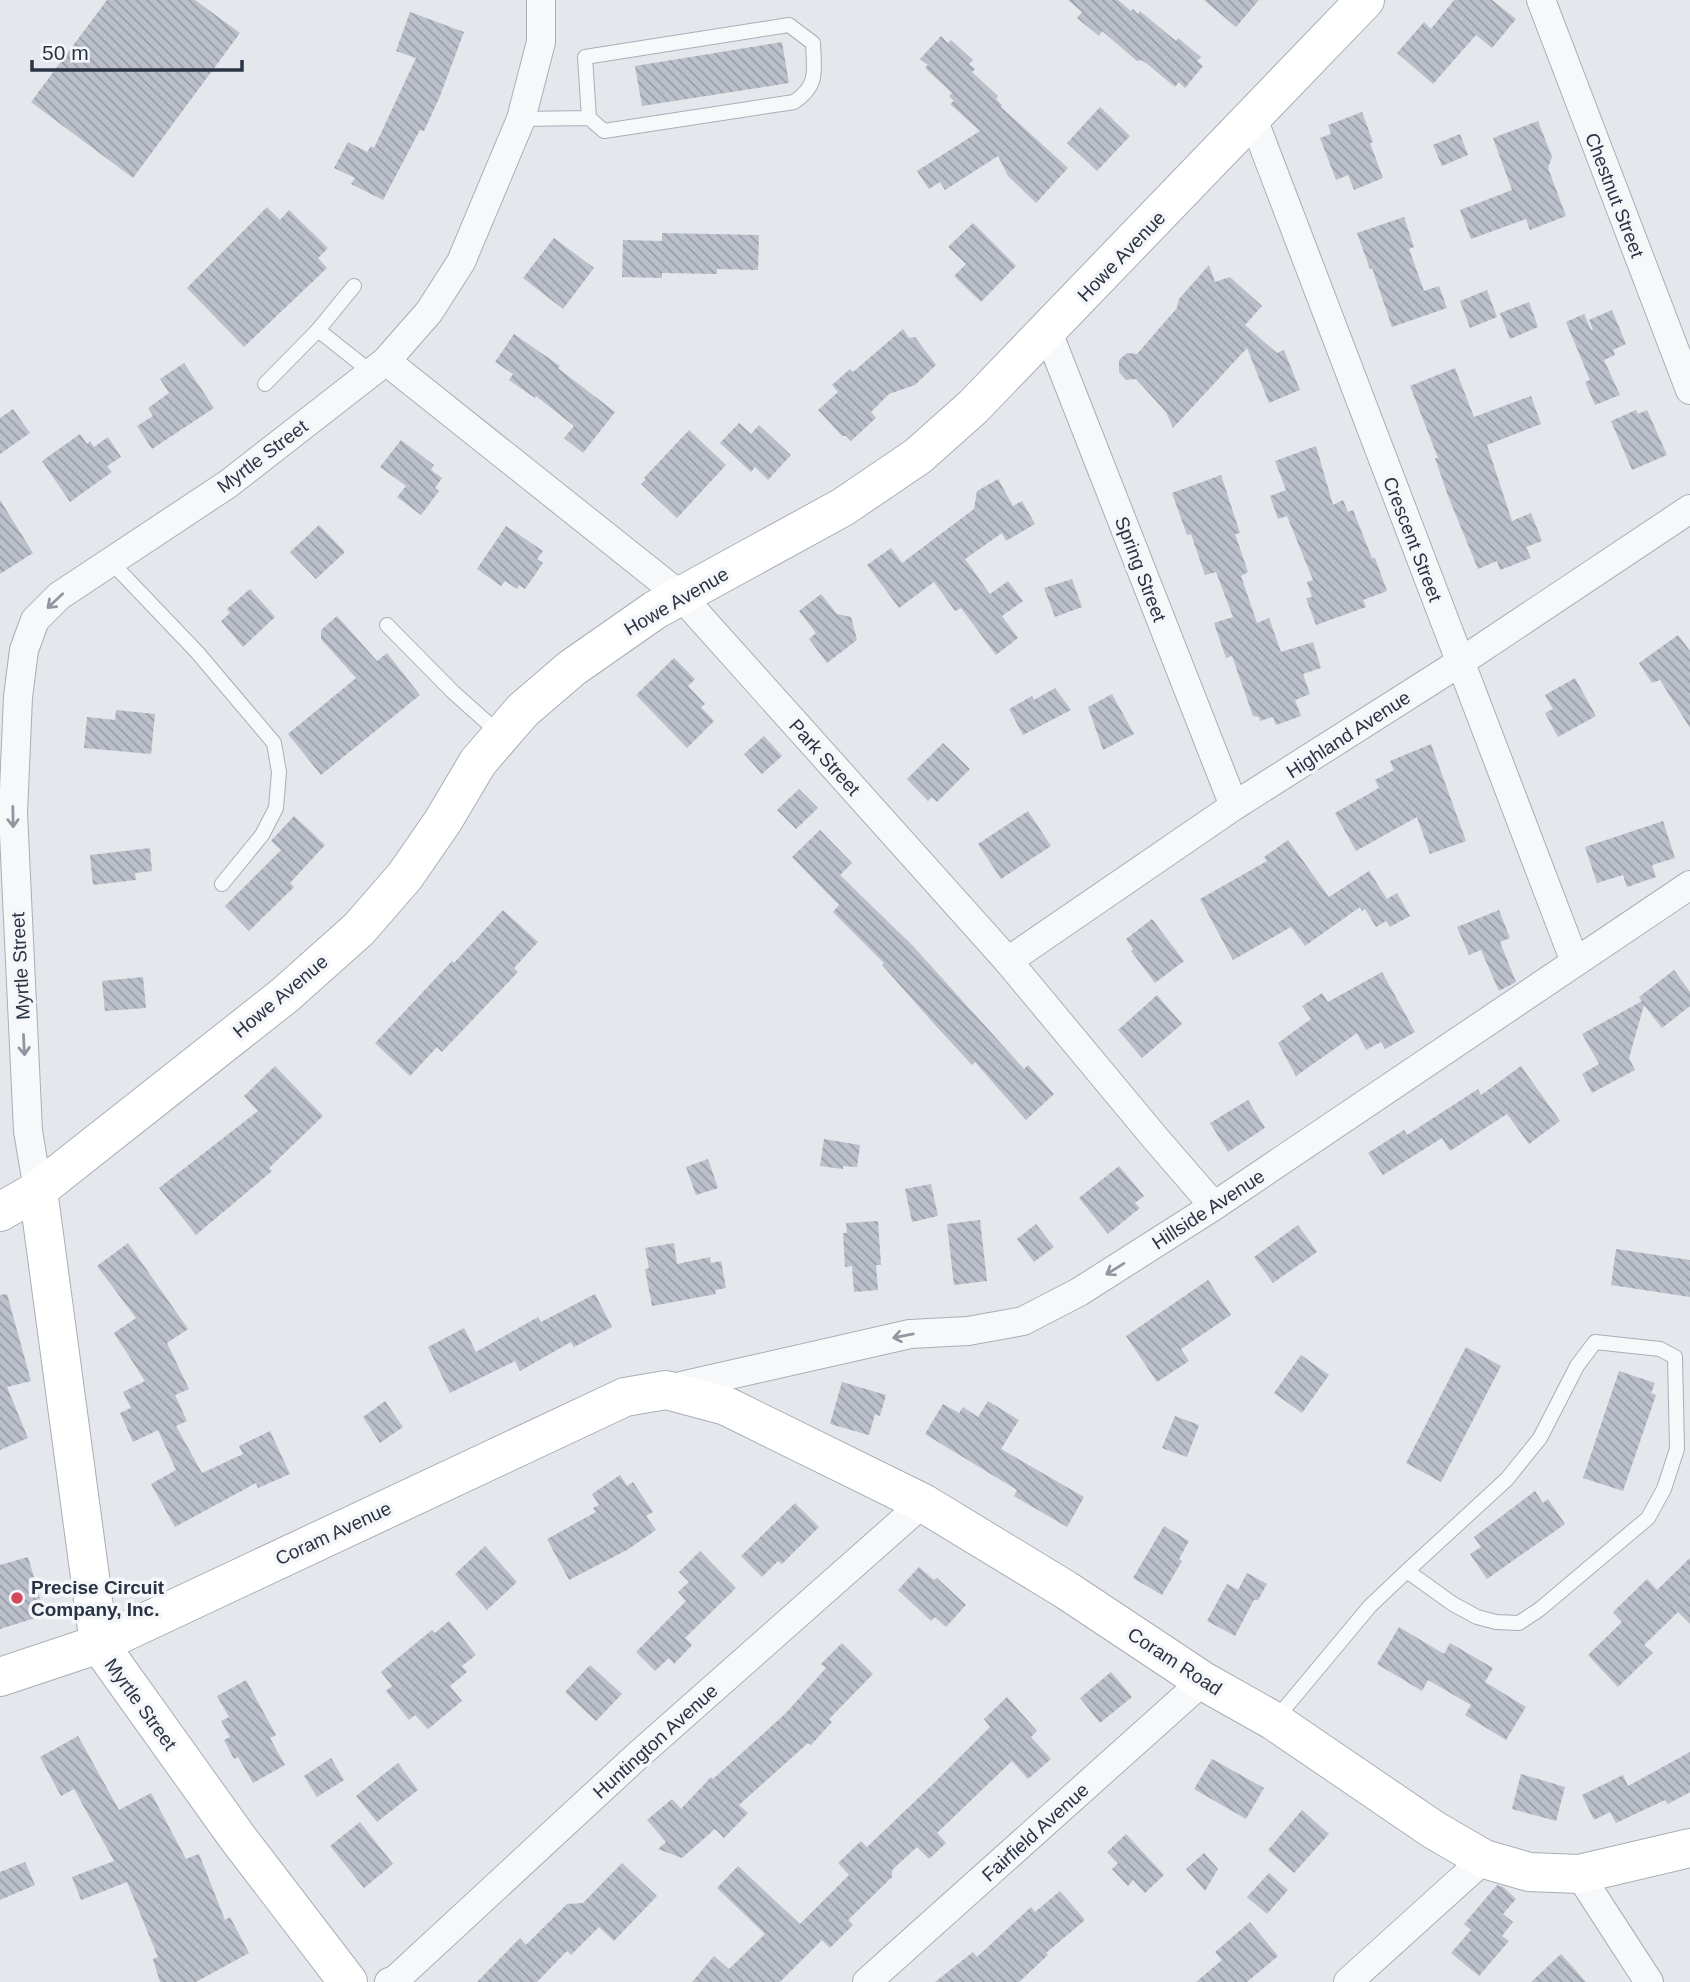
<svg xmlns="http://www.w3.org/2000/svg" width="1690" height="1982" font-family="Helvetica,sans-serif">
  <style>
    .building { fill: url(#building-back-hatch) }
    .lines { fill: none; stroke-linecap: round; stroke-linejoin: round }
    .lane-casing { stroke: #a9aeb7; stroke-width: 16 }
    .street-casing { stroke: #a9aeb7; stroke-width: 30 }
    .secondary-casing { stroke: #a9aeb7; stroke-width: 40 }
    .lane { stroke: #f7f8fa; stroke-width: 14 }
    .street { stroke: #f7f8fa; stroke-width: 28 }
    .secondary { stroke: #fff; stroke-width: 38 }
    .oneway { stroke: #9196a0 }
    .poi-dot { fill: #d1495b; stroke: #f4f6f9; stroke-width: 2.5 }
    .labels { text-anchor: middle; stroke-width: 7; stroke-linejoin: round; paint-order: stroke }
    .street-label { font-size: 19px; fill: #2b3445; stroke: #f4f6f9 }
    .poi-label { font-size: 19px; font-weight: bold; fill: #2b3445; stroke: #f4f6f9; text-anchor: start }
  </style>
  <defs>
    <pattern id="building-back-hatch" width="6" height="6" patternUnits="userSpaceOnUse" patternTransform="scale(1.75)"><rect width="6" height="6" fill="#bbc0ca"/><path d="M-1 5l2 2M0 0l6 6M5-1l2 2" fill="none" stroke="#989da6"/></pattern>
  </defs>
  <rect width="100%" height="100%" fill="#e4e7ec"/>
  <!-- building -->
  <g class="building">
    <path d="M107 0H195L240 33 133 178 31 102Z"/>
    <path d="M1068 0H1118L1131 11 1133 9 1138 14 1140 11 1176 41 1178 38 1201 57 1197 61 1203 66 1185 88 1179 82 1175 87 1146 63 1141 60 1137 61 1102 31 1099 36 1077 18 1082 12Z"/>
    <path d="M1204 0H1259L1236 27Z"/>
    <path d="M1454 0H1492L1516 19 1492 48 1476 35 1433 84 1397 53 1424 22 1431 29Z"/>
    <path d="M410 12 464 32 440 96 424 131 420 130 383 200 351 184 355 178 334 168 348 142 367 152 371 146 374 148 416 58 396 51Z"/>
    <path d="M941 36 948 43 951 40 973 60 969 64 975 69 972 72 998 96 996 99 1002 105 1001 107 1068 168 1036 203 1008 176 998 156 945 190 940 182 929 189 917 171 980 131 950 104 954 101 949 96 952 93 925 68 928 65 920 59Z"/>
    <path d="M782 42 789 83 642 106 635 66Z"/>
    <path d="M1100 107 1130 136 1097 171 1067 143Z"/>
    <path d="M1362 112 1373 142 1370 143 1383 178 1354 190 1348 175 1336 180 1320 138 1331 134 1328 125Z"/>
    <path d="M1538 121 1552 157 1548 168 1566 216 1530 230 1526 219 1471 239 1460 210 1512 190 1493 138Z"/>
    <path d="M1460 134 1468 155 1442 166 1433 145Z"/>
    <path d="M267 207 280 220 289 210 328 248 318 258 327 268 244 347 187 288Z"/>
    <path d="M1404 217 1414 247 1409 249 1424 291 1439 286 1447 308 1392 327 1372 268 1370 269 1357 233Z"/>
    <path d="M973 223 1016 266 981 302 954 276 966 264 948 247Z"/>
    <path d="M662 233 759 235 758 270 717 269V274L662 273V278L622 277 623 240 662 241Z"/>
    <path d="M554 238 594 268 563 309 523 278Z"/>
    <path d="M1209 265 1215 282 1230 277 1262 306 1245 325 1277 353 1284 350 1300 390 1269 403 1247 348 1173 428 1166 412 1136 379 1126 380 1119 372V360L1127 353 1137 354 1177 308 1179 299Z"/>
    <path d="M1487 290 1497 317 1470 328 1460 301Z"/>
    <path d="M1529 302 1538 327 1510 339 1500 313Z"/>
    <path d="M1612 310 1626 344 1613 350 1615 355 1604 360 1620 395 1595 405 1585 382 1590 380 1566 322 1584 314 1591 330H1593L1589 320Z"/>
    <path d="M903 329 909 338 915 337 936 365 915 385 889 394 871 412 876 418 851 441 846 436H842L818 410 838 392 832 385 850 369 853 372Z"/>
    <path d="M514 334 560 366 558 368 615 412 583 453 564 438 574 426 536 396 535 398 509 380 513 374 495 362Z"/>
    <path d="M184 363 214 408 152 449 137 426 153 416 148 408 169 393 160 379Z"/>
    <path d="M1455 368 1474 417 1531 396 1541 424 1487 445 1512 521 1531 513 1542 541 1526 547 1531 558 1500 570 1497 561 1478 569 1448 496 1435 458H1438L1410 386Z"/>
    <path d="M13 409 30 433 0 454V418Z"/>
    <path d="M1636 410 1638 414 1647 410 1667 455 1632 470 1611 421Z"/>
    <path d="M739 423 751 434 759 425 791 455 768 480 755 467 751 472 720 443Z"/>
    <path d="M689 430 726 465 677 518 641 484 646 479 644 478Z"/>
    <path d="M80 434 87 444 90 441 94 447 108 437 121 457 107 466 112 472 70 502 42 461Z"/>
    <path d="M401 440 434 465 431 470 442 478 435 488 439 491 421 515 397 497 406 486 380 467Z"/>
    <path d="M1316 446 1333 505 1343 500 1348 512 1353 510 1372 558H1375L1387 591 1363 600 1366 607 1316 625 1306 598 1312 597 1307 582 1313 580 1287 516 1278 519 1270 496 1286 490 1275 461Z"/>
    <path d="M1221 475 1240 533 1235 534 1248 572 1241 576 1257 623 1269 618 1281 652 1313 642 1321 668 1303 674 1310 694 1295 700 1301 716 1276 725 1273 717 1260 721 1259 717 1253 716 1232 656 1226 658 1214 623 1233 617 1216 572 1205 575 1191 534 1187 535 1172 493Z"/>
    <path d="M998 479 1013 506 1022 501 1035 524 1006 541 1002 533 965 559 990 594 1008 581 1023 601 1002 616 1018 638 996 655 961 608 955 611 934 582 899 608 867 565 891 548 902 563 974 509 977 491Z"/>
    <path d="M0 500 33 553 0 574Z"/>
    <path d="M319 525 345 552 316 579 290 552Z"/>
    <path d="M506 526 543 551 537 559 543 563 525 589 519 585 517 589 505 581 501 586 477 569Z"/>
    <path d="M1072 579 1082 607 1055 617 1044 588Z"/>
    <path d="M250 589 275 617 243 647 221 621 230 613 227 609Z"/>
    <path d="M821 594 837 614 851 617 857 640 827 663 809 639 816 633 799 611Z"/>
    <path d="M337 616 377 661 387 653 420 695 321 775 288 734 356 678 321 639V630Z"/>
    <path d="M1678 635 1690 651V728L1660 680 1652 683 1639 663Z"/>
    <path d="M674 658 695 679 688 686 705 704 701 707 714 721 687 748 636 695Z"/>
    <path d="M1575 678 1596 716 1558 737 1545 713 1553 709 1545 695Z"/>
    <path d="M1055 688 1071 710 1023 735 1009 709 1032 696 1034 700Z"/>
    <path d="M1112 694 1134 734 1103 750 1088 707Z"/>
    <path d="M116 710 155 714 151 754 84 748 87 717 115 720Z"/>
    <path d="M764 736 782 756 762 774 744 754Z"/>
    <path d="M943 743 970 769 937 802 932 797 928 801 907 779Z"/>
    <path d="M1431 744 1466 841 1430 854 1417 817 1356 851 1335 813 1379 788 1375 780 1394 770 1390 761Z"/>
    <path d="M799 789 818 808 796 829 777 810Z"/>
    <path d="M1028 811 1051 846 1001 879 978 844Z"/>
    <path d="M294 816 325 845 290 883 294 887 249 931 225 906 281 850 271 841Z"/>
    <path d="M1663 821 1675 858 1652 865 1656 877 1627 887 1623 875 1597 883 1585 847Z"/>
    <path d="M820 830 852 863 840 875 913 946 1024 1069 1028 1065 1054 1094 1026 1120 975 1062 972 1065 936 1026 882 965 884 963 833 912 839 905 792 857Z"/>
    <path d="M1288 840 1329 897 1369 871 1387 899 1397 893 1410 916 1390 927 1386 921 1376 927 1365 909 1362 911 1360 907 1305 946 1291 927 1233 960 1200 899 1267 861 1264 857Z"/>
    <path d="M150 848 152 871 135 873 136 880 93 885 90 855Z"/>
    <path d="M503 910 538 942 514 968 518 972 442 1052 437 1047 410 1076 375 1043 452 961 454 963Z"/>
    <path d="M1499 910 1510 938 1500 942 1516 982 1499 991 1481 950 1469 955 1457 927Z"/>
    <path d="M1152 919 1184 961 1155 983 1131 951 1133 949 1126 939Z"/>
    <path d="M1674 970 1690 992V1006L1662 1028 1644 1005 1629 1058 1635 1070 1592 1093 1582 1074 1599 1064 1582 1034 1642 1001 1639 997Z"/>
    <path d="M1382 972 1415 1032 1385 1049 1381 1042 1366 1050 1357 1033 1296 1076 1278 1043 1311 1019 1302 1006 1322 993 1328 1002Z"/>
    <path d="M143 977 146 1008 105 1011 102 981Z"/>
    <path d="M1157 995 1182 1024 1142 1058 1118 1030Z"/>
    <path d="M275 1066 323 1116 269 1168 272 1171 196 1235 159 1188 258 1111 244 1096Z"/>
    <path d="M1521 1066 1560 1121 1529 1144 1507 1114 1450 1151 1442 1138 1383 1175 1368 1153 1404 1130 1407 1135 1478 1089 1481 1095Z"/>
    <path d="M1248 1100 1265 1128 1228 1152 1210 1123Z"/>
    <path d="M824 1139 860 1145 857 1167 843 1166V1169L820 1166Z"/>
    <path d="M708 1159 718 1188 696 1195 686 1167Z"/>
    <path d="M1119 1166 1144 1196 1135 1203 1140 1208 1108 1234 1079 1198Z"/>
    <path d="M931 1184 938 1216 912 1222 905 1189Z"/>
    <path d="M980 1220 987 1281 954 1285 947 1224Z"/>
    <path d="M878 1221 881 1265H876L878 1290 854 1292 852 1266 845 1267 843 1233H847L846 1223Z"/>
    <path d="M1036 1224 1054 1247 1034 1262 1017 1239Z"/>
    <path d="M1298 1225 1317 1252 1273 1283 1254 1257Z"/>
    <path d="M128 1243 188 1329 167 1343 189 1389 175 1395 187 1421 176 1426 202 1473 243 1454 239 1446 270 1431 290 1474 258 1488 256 1483 175 1527 151 1484 176 1470 158 1430 133 1442 120 1413 131 1408 123 1392 145 1381 114 1333 136 1318 97 1266Z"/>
    <path d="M674 1243 677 1264 710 1257 711 1263 721 1261 726 1288 715 1290 716 1294 652 1306 645 1269 649 1268 645 1248Z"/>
    <path d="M1616 1249 1690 1260V1297L1611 1285Z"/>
    <path d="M1208 1280 1231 1315 1181 1349 1189 1361 1157 1382 1126 1336Z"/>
    <path d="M7 1294 31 1381 7 1387 28 1438 0 1450V1295Z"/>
    <path d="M595 1294 612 1327 574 1347 571 1342 520 1371 515 1361 450 1393 428 1347 464 1328 476 1352 538 1317 541 1322Z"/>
    <path d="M1466 1347 1501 1366 1441 1482 1406 1463Z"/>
    <path d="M1301 1355 1329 1375 1302 1413 1274 1393Z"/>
    <path d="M1619 1371 1655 1383 1651 1393 1656 1395 1623 1491 1583 1478Z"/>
    <path d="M842 1382 886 1395 880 1416 875 1414 869 1435 830 1424Z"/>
    <path d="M385 1401 403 1427 380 1443 363 1417Z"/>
    <path d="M988 1401 1019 1420 1001 1449 1084 1497 1067 1527 1014 1496 1017 1490 925 1434 943 1404 959 1413 963 1407 978 1417Z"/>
    <path d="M1175 1416 1199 1425 1187 1457 1162 1448Z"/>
    <path d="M620 1475 627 1486 633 1482 653 1512 646 1516 656 1530 627 1550 569 1580 547 1539 596 1512 593 1508 599 1505 592 1494Z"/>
    <path d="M1535 1491 1543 1503 1548 1499 1565 1524 1487 1579 1470 1554 1481 1547 1474 1537Z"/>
    <path d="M795 1503 819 1527 782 1564 778 1561 762 1577 741 1556Z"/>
    <path d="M1164 1526 1189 1541 1179 1559 1182 1561 1162 1595 1133 1578Z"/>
    <path d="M485 1546 517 1582 487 1610 455 1574Z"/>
    <path d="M700 1551 736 1588 685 1638 692 1645 674 1664 669 1658 655 1671 636 1652 686 1601 678 1592 689 1582 679 1572Z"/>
    <path d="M28 1557 45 1615 0 1629V1565Z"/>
    <path d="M1690 1558V1624L1678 1612 1644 1645 1653 1653 1618 1687 1588 1655 1622 1622 1613 1612 1647 1579 1657 1590Z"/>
    <path d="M919 1567 934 1580 937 1578 966 1605 946 1627 935 1617 931 1621 898 1590Z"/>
    <path d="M1247 1573 1267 1584 1258 1600H1254L1235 1636 1207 1621 1227 1584 1238 1590Z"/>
    <path d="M449 1621 476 1655 462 1666 467 1672 450 1686 462 1701 428 1729 415 1715 409 1720 386 1691 392 1686 381 1672 432 1630 435 1633Z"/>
    <path d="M1399 1627 1444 1654 1450 1643 1493 1668 1485 1682 1526 1707 1506 1740 1465 1715 1471 1705 1428 1680 1422 1691 1377 1664Z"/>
    <path d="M842 1643 873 1674 829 1719 832 1722 811 1745 808 1743 739 1805 748 1813 724 1838 715 1829 682 1858 658 1849 666 1842 647 1820 672 1799 681 1809 711 1777 713 1779 786 1713 826 1668 821 1664Z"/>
    <path d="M590 1665 622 1694 596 1721 565 1692Z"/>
    <path d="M1111 1672 1132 1697 1100 1723 1080 1698Z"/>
    <path d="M246 1680 276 1735 270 1738 285 1765 253 1783 238 1757 234 1759 224 1740 230 1737 221 1721 229 1717 217 1696Z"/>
    <path d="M1007 1697 1037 1731 1031 1737 1051 1759 1028 1779 1012 1761 937 1833 946 1843 929 1859 917 1847 892 1870V1877L848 1920 853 1925 830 1948 822 1940 780 1982H692L714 1956 729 1969 765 1934 717 1888 738 1866 800 1924 849 1875 838 1863 861 1841 867 1847 933 1784 990 1727 984 1719Z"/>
    <path d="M78 1736 119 1810 151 1793 186 1859 199 1854 225 1920 230 1917 249 1953 196 1982H160L153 1959 158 1957 127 1882 81 1900 72 1877 114 1861 74 1789 61 1796 40 1757Z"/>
    <path d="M1690 1752V1792L1668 1804 1665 1800 1616 1823 1610 1812 1594 1820 1582 1795 1623 1775 1628 1786Z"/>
    <path d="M331 1758 344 1780 317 1797 304 1776Z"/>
    <path d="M1212 1759 1264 1788 1246 1819 1194 1789Z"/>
    <path d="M398 1763 418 1790 377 1822 356 1796Z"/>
    <path d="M1521 1774 1565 1787 1556 1821 1512 1809Z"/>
    <path d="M1302 1810 1329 1834 1294 1873 1268 1850Z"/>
    <path d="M360 1822 393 1864 364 1888 330 1846Z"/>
    <path d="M1126 1834 1164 1875 1145 1893 1133 1880 1128 1886 1112 1869 1118 1863 1107 1852Z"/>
    <path d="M1204 1853 1218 1869 1205 1891 1186 1869Z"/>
    <path d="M25 1862 35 1885 0 1900V1872Z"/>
    <path d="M622 1863 657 1896 614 1941 599 1927 571 1955 567 1951 537 1982H477L520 1938 526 1945 567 1904 583 1903Z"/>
    <path d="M1269 1873 1288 1890 1267 1914 1247 1897Z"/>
    <path d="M1497 1885 1503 1887 1516 1899 1503 1914 1513 1922 1502 1936 1509 1941 1479 1976 1451 1953 1471 1930 1464 1924Z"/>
    <path d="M1060 1891 1085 1920 1046 1953 1048 1955 1019 1982H935L973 1952 977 1957 1031 1907 1035 1912Z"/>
    <path d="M1250 1922 1278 1956 1247 1982H1196L1222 1960 1215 1952Z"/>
    <path d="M1561 1954 1586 1982H1531Z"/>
  </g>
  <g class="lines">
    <defs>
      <g id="lane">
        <path d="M521 119 589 118 585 57 789 25 813 43C814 71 819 85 794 102L604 131 589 118"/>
        <path d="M354 286 318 330 371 372"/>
        <path d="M265 384 318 330"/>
        <path d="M111 562 197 652 274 743 279 772 276 808 262 835 222 884"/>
        <path d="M387 625 453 692 500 734"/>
        <path d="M1275 1720 1370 1606 1407 1571 1453 1604 1477 1617 1496 1622 1519 1623 1540 1609 1648 1518 1664 1489 1677 1449 1675 1357 1660 1349 1595 1342 1577 1366 1540 1438 1507 1479 1407 1571"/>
      </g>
      <g id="street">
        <path d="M1541 0 1690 390"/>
        <path d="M1252 116 1575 962"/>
        <path d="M1048 332 1234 806"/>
        <path d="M386 361 681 596 1008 961 1156 1139 1214 1206"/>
        <path d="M1008 961 1234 806 1459 663 1690 509"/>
        <path d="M38 1190 28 1131 13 813 18 697 24 650 35 620 59 596 228 484 386 361 429 312 461 262 521 119 541 42V0"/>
        <path d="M668 1389 910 1334 968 1331 1023 1321 1079 1292 1214 1206 1690 885"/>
        <path d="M1579 1874 1649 1982"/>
        <path d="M389 1982 395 1980 636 1757 923 1503"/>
        <path d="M867 1982 1203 1681"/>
        <path d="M1348 1982 1484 1859"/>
      </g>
      <g id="secondary">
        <path d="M38 1190 99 1644 237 1837 348 1982"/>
        <path d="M0 1212 38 1190 285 995 359 929 405 876 443 821 478 762 523 710 572 668 655 610 843 507 918 456 973 407 1365 0"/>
        <path d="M0 1677 99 1644 625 1397 666 1390 726 1406 923 1503 1066 1590 1203 1681 1274 1721 1434 1830 1484 1859 1529 1872 1579 1874 1690 1848"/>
      </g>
    </defs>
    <!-- lane casing -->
    <use href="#lane" class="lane-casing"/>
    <!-- street casing -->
    <use href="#street" class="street-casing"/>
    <!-- secondary casing -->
    <use href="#secondary" class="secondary-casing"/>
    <!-- lane -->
    <use href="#lane" class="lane"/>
    <!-- street -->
    <use href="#street" class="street"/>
    <!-- secondary -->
    <use href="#secondary" class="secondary"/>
  </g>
  <!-- one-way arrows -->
  <defs><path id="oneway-shaft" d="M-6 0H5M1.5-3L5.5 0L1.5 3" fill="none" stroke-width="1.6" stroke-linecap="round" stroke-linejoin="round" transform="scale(1.75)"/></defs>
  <g class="oneway">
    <use href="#oneway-shaft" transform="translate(55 601) rotate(137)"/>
    <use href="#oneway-shaft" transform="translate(13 817) rotate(89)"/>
    <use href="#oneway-shaft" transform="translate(24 1045) rotate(87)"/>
    <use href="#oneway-shaft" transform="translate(1115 1269) rotate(148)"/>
    <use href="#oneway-shaft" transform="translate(903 1336) rotate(169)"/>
  </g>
  <!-- markers -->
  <circle class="poi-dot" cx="17" cy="1598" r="7"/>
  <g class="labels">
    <!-- street labels -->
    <g class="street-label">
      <text transform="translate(1615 195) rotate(69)" y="7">Chestnut Street</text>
      <text transform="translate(1121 256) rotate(-46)" y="7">Howe Avenue</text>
      <text transform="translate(262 456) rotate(-37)" y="7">Myrtle Street</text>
      <text transform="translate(1413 539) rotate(69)" y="7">Crescent Street</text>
      <text transform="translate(1141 569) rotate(69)" y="7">Spring Street</text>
      <text transform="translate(676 601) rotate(-30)" y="7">Howe Avenue</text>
      <text transform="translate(1348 734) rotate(-33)" y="7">Highland Avenue</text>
      <text transform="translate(825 757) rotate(48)" y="7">Park Street</text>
      <text transform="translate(20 966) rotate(-93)" y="7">Myrtle Street</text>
      <text transform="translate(280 996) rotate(-40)" y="7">Howe Avenue</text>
      <text transform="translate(1208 1209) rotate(-33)" y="7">Hillside Avenue</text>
      <text transform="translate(333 1533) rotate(-25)" y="7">Coram Avenue</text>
      <text transform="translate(1175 1661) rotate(33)" y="7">Coram Road</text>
      <text transform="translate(141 1704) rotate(54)" y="7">Myrtle Street</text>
      <text transform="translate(655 1741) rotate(-42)" y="7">Huntington Avenue</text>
      <text transform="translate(1035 1832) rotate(-42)" y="7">Fairfield Avenue</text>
    </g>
    <!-- poi labels -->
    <g class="poi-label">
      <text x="31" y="1594">Precise Circuit<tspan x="31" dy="22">Company, Inc.</tspan></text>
    </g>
  </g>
  <!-- scale -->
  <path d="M32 60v10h210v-10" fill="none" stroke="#2b3445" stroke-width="3.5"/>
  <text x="42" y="60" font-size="21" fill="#2b3445" stroke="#f4f6f9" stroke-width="5" paint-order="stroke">50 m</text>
</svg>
